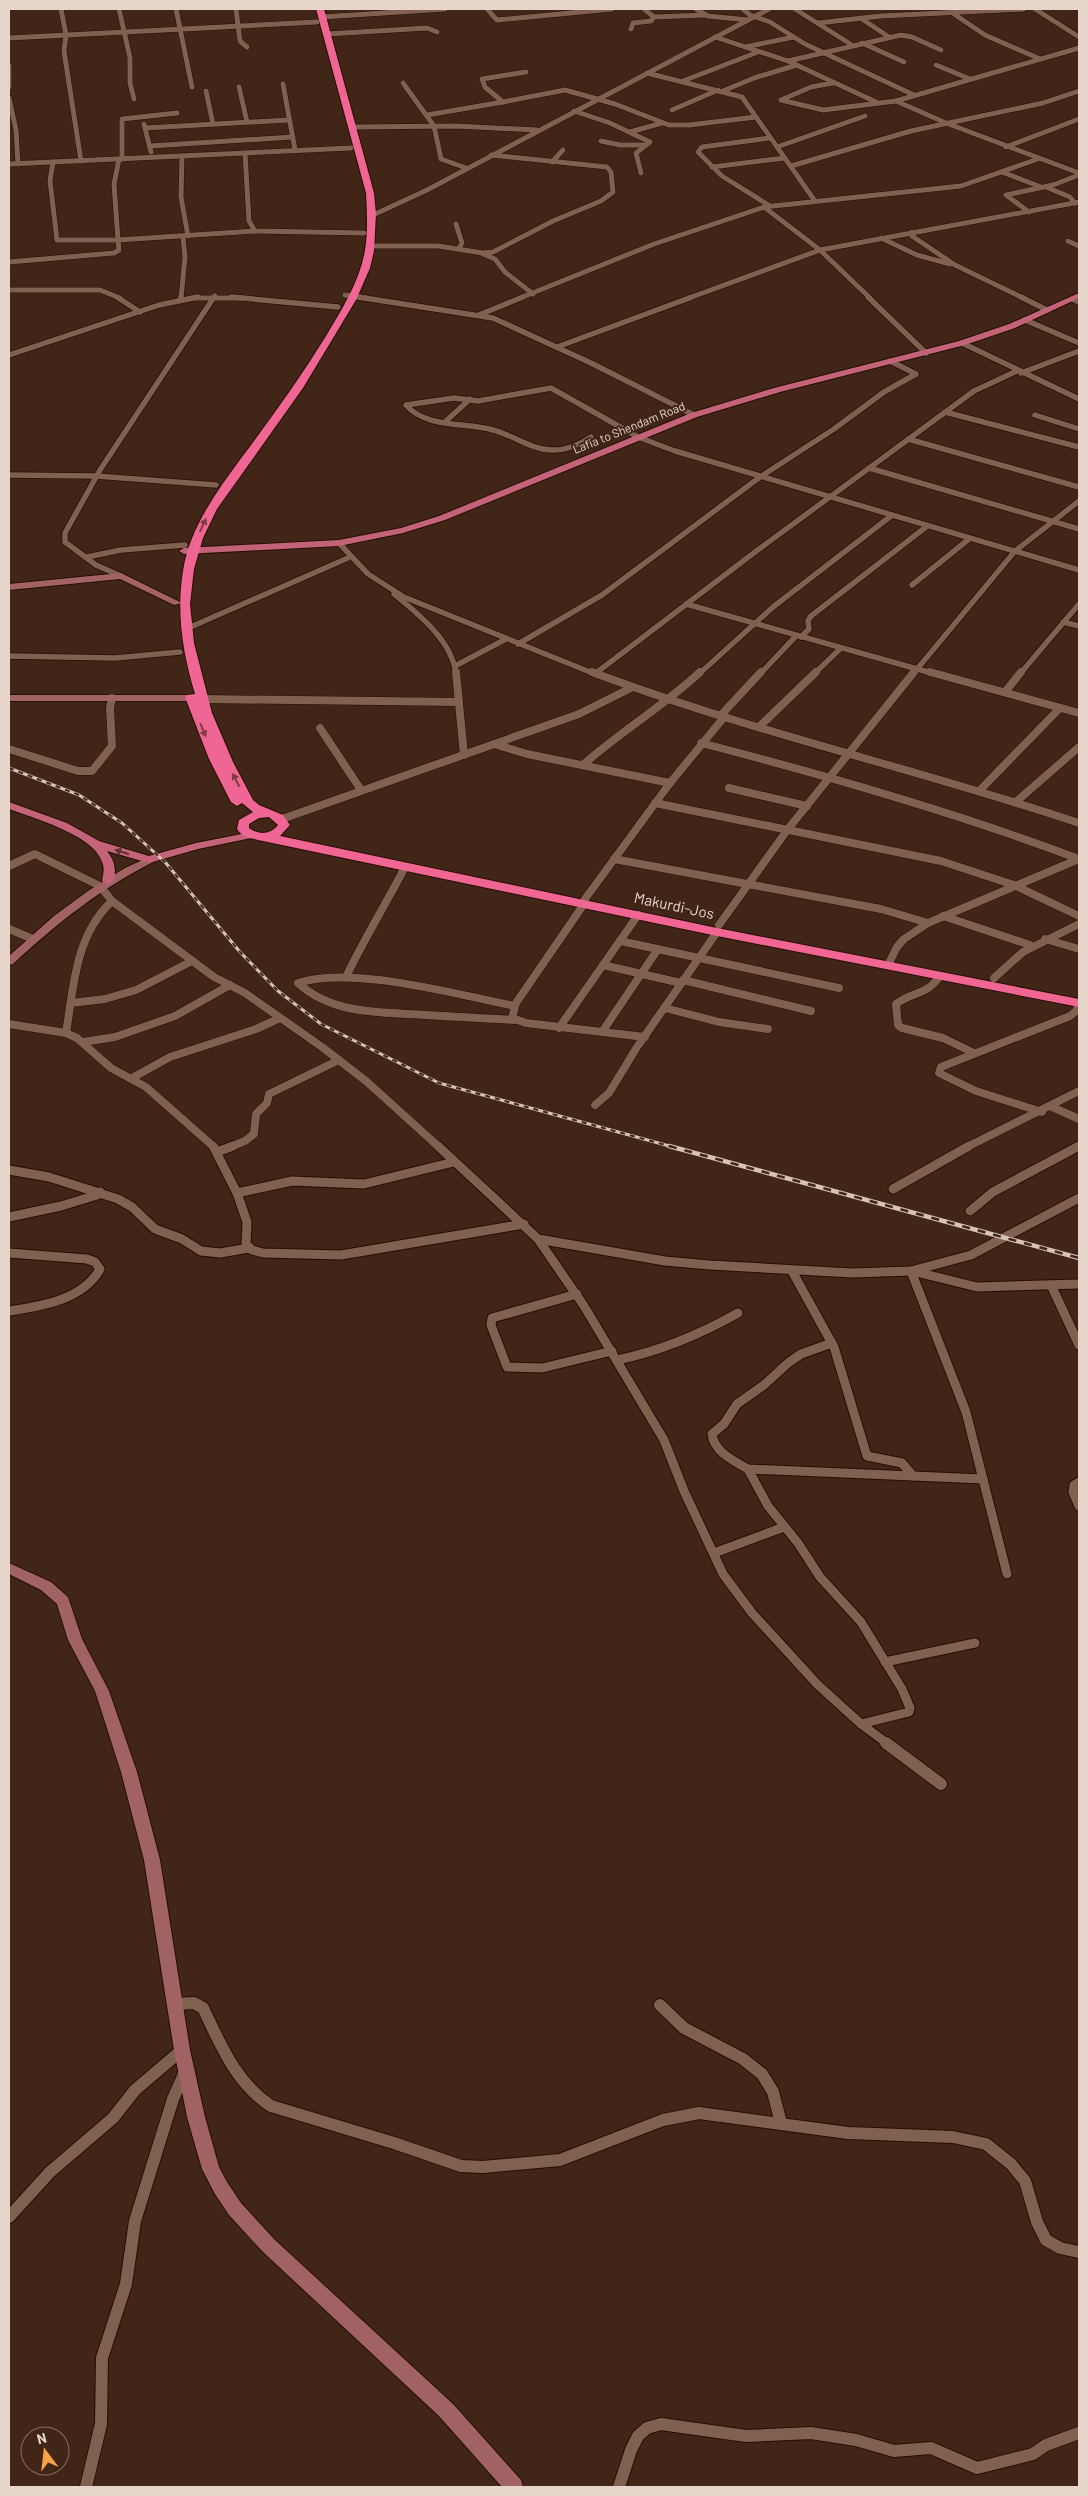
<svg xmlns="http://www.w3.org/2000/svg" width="1088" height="2496" font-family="Barlow,sans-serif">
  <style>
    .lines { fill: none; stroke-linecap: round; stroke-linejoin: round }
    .street-far4-casing { stroke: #270e02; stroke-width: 6 }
    .street-far3-casing { stroke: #270e02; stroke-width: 7 }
    .street-far2-casing { stroke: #270e02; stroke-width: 9 }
    .street-far1-casing { stroke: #270e02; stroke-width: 11 }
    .street-casing { stroke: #270e02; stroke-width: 14 }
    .secondary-casing { stroke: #270e02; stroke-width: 2 }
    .primary-casing { stroke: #270e02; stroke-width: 2 }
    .highway-casing { stroke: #270e02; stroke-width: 2 }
    .street-far4 { stroke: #806150; stroke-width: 5 }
    .street-far3 { stroke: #806150; stroke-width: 5.5 }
    .street-far2 { stroke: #806150; stroke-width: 8 }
    .street-far1 { stroke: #806150; stroke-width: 9 }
    .street { stroke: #806150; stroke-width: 12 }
    .secondary { fill: #a16264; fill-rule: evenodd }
    .primary { fill: #c36379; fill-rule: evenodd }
    .highway { fill: #ef6594; fill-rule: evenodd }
    .rail-far1-casing { stroke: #d5c2b8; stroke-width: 3 }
    .rail-casing { stroke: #d5c2b8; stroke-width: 4.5 }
    .rail-far1 { stroke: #412617; stroke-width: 2; stroke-dasharray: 5; stroke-linecap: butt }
    .rail { stroke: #412617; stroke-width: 2.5; stroke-dasharray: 8; stroke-linecap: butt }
    .oneway { fill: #7e3c43 }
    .oneway2 { fill: #5b322b }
    .labels { text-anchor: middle; stroke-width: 4; stroke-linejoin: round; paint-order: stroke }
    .far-street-label { font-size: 12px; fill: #e7d5cb; stroke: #412617 }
    .street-label { font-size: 15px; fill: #e7d5cb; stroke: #412617 }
  </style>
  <rect width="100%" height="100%" fill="#412617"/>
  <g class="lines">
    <defs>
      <g id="street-far4">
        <path d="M61 9 66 35 64 51 81 161"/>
        <path d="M119 9 130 58V83L134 99"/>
        <path d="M176 9 192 87"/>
        <path d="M236 9 240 41 247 47"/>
        <path d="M487 9 497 20 612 9"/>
        <path d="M644 9 654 17"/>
        <path d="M696 9 708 16 748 20"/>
        <path d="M743 9 750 15 770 22 805 44 914 95"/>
        <path d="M795 9 852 45"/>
        <path d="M1035 9 1079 37"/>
        <path d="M951 12 985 35 1040 59"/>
        <path d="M322 17 445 9"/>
        <path d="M862 19 889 37"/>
        <path d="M818 23 881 16 1024 9"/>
        <path d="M631 29 633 23 651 21 654 17 706 15"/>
        <path d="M327 34 427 28 437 32"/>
        <path d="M715 37 788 61 876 102"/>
        <path d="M9 38 317 22"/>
        <path d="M862 43 904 62"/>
        <path d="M745 47 794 37"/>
        <path d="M1079 48 896 101 946 123 1079 173"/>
        <path d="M788 61 901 35 912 37 941 50"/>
        <path d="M9 65V87"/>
        <path d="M936 65 970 79"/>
        <path d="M647 73 742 97 815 201"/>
        <path d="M683 81 758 52"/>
        <path d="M403 83 434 126 441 159 466 168"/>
        <path d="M833 83 811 87 781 100 823 110 896 101"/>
        <path d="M283 84 295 150"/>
        <path d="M239 87 247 122"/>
        <path d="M206 91 213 124"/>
        <path d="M723 91 754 78 797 65"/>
        <path d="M9 98 16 130 18 164"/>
        <path d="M503 102 565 90 615 104 669 125H689L756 117"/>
        <path d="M672 110 718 90"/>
        <path d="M574 111 610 123 650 142 636 153 641 173"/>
        <path d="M427 115 503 102 485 87 482 79 526 72"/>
        <path d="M144 124 151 152"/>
        <path d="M353 127 456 126 537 130"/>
        <path d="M145 128 289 120"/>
        <path d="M630 132 662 123"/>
        <path d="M770 138 702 147 698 152 722 176 770 206"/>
        <path d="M601 141 620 145H644"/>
        <path d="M150 146 293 137"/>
        <path d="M777 147 865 116"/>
        <path d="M1006 147 1079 119"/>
        <path d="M245 153 249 221 255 231 364 233"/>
        <path d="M182 156 181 197 188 236"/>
        <path d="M122 159V119L177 113"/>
        <path d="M53 162 50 181 57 240H118L114 184 119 159"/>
        <path d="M552 162 563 150"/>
        <path d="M9 164 351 148"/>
        <path d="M791 166 911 131 1043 103 1079 91"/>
        <path d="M712 167 785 158"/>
        <path d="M1002 172 1041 187"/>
        <path d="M1046 187 1070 197 1075 203"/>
        <path d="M764 207 820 250 870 298"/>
        <path d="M1029 212 1006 195 1053 185 1079 175"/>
        <path d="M373 215 427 190 769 9"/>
        <path d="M456 224 462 243 459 248"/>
        <path d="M912 232V236L955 265 1023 298"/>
        <path d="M881 238 917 255 950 264"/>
        <path d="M1068 241 1079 246"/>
        <path d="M372 246H438L483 253 493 252 553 221 601 201 613 192 611 172 607 167 491 155"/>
        <path d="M483 254 495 259 505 272 533 294"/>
        <path d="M9 262 114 253 119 250 118 240 255 231"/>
        <path d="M9 290H100L120 298"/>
        <path d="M345 295 366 298"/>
        <path d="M181 298 185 257 183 237"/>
        <path d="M192 298H244"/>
        <path d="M213 298 215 296"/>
        <path d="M520 298 654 244 764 207 961 186 1038 159"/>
        <path d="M689 298 820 250 1079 202"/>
      </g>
      <g id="street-far3">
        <path d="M117 297 140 312"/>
        <path d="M231 297 338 307"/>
        <path d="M358 297 493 318 591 363 694 415"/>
        <path d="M868 297 926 353"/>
        <path d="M1021 297 1047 310"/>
        <path d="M1072 299 1079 302"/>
        <path d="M181 300V297"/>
        <path d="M479 315 523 297"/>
        <path d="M1025 320 1079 343"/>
        <path d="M962 343 1079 399"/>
        <path d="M557 347 692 297"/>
        <path d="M9 355 159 305 198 297"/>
        <path d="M1021 373 1079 351"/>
        <path d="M945 412 1079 447"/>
        <path d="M1035 415 1079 429"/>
        <path d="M445 422 470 399"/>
        <path d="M591 437C579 445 566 451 551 450 530 449 513 435 493 430 466 422 427 429 406 405L454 398 478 401 551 388 638 437 675 451 1079 570"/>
        <path d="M908 439 1079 487"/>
        <path d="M869 468 1079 529"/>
        <path d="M9 475 96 476 216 485"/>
        <path d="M339 543 368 574 404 597 595 674"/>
        <path d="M87 557 121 550 185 545"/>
        <path d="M121 576 96 565 65 542V533L100 470 214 297"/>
        <path d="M912 585 969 539"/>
        <path d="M394 594C418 614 452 640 456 674"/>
        <path d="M686 604 935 674"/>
        <path d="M1063 622 1079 626"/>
        <path d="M186 629 348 558"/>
        <path d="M801 637 809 629 808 621 811 616 926 527"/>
        <path d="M518 644 602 595 760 477 834 429 884 392 916 374 890 361"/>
        <path d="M9 656 115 658 180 652"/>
        <path d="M455 666 506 639"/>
        <path d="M596 673 755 552 974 391 1017 371"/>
        <path d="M699 674 773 607 891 516"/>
        <path d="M760 674 796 636"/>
        <path d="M814 674 841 648"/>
        <path d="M913 674 1015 551 1079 501"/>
        <path d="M1020 674 1079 604"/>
      </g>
      <g id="street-far2">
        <path d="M456 672 464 755"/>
        <path d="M592 672C751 732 918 769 1079 823"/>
        <path d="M930 672 1079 713"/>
        <path d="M1005 692 1021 672"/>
        <path d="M202 699 459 702"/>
        <path d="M721 715 761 672"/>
        <path d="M760 726 816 672"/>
        <path d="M320 728 361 790"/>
        <path d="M701 743C829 776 955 812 1079 859"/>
        <path d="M494 744 527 754 670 783"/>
        <path d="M9 749 78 771H92L112 746 110 708 112 698"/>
        <path d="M584 764C621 731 664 706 700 672"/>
        <path d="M729 788 807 806"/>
        <path d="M981 789 1060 708"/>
        <path d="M1017 801 1079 747"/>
        <path d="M655 803 941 861 1014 885 1079 916"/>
        <path d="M282 819 579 714 633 687"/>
        <path d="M614 859 881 909 928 923"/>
        <path d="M9 866 35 854 100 886 112 901 214 977 245 993 322 1047 366 1081 439 1147"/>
        <path d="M585 899 670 783 725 716"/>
        <path d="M584 904 516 1003 512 1018 526 1023 645 1037"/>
        <path d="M943 916 1030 945"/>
        <path d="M719 925 788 829 914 672"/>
        <path d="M9 929 33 939"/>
        <path d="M1045 939 1079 949"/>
        <path d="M620 941 839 988"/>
        <path d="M603 965 681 983"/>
        <path d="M888 965 897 947 904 939 928 923 1079 859"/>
        <path d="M940 976C926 996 913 991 896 1004L898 1025 902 1028 943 1038 974 1053"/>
        <path d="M346 977C364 939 386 904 405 867"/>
        <path d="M994 978 1023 952 1079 924"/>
        <path d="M683 980 811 1011"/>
        <path d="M71 1003 105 999 136 990 192 961"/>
        <path d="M665 1008 719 1022 768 1029"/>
        <path d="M514 1020C485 1018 455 1017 426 1015 381 1012 333 1015 298 983 352 965 458 995 515 1006"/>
        <path d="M9 1024 66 1033 77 1038 111 1068 146 1087 214 1147"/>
        <path d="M559 1028 638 915"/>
        <path d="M602 1032 658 949"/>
        <path d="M66 1033C74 985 75 936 112 901"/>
        <path d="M83 1042 115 1037 175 1016 230 985"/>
        <path d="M132 1078 170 1057 256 1029 280 1018"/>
        <path d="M595 1105 609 1093 637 1047 717 932"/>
        <path d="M1052 1107 1079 1119"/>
        <path d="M1042 1112 976 1091 939 1073 941 1067 1070 1016 1076 1011 1079 1004"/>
        <path d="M230 1147 245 1141 254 1134 256 1114 267 1103 269 1094 339 1060"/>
        <path d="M967 1147 1079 1091"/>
        <path d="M1077 1147 1079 1146"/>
      </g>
      <g id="street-far1">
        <path d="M213 1146 237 1193 247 1222 246 1244 252 1250 263 1253 341 1255 524 1224"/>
        <path d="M438 1146 538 1239 584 1306 664 1440 684 1491 723 1574 752 1613 817 1684 861 1724 888 1744"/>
        <path d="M217 1152 233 1146"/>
        <path d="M9 1170 49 1177 118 1199 132 1207 155 1229 182 1239 201 1251 220 1253 249 1248"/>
        <path d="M893 1189 969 1146"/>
        <path d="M237 1193 292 1181 364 1184 454 1162"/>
        <path d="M970 1211 993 1192 1079 1146"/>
        <path d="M9 1217 61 1206 97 1195 100 1192"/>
        <path d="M538 1239 665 1261 710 1265 852 1273 911 1271 971 1255 1079 1198"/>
        <path d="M9 1253 87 1259 95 1262 100 1269C83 1300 41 1306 9 1311"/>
        <path d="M792 1271 834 1347 867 1456 902 1463 913 1476"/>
        <path d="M911 1271 966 1412 1007 1574"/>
        <path d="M916 1272 977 1287 1079 1284"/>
        <path d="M1051 1285 1079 1345"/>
        <path d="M577 1294 492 1318 491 1325 507 1367 542 1368 612 1351"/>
        <path d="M832 1343 801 1354 788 1363 764 1385 737 1404 724 1424 712 1434C714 1452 734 1461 748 1469L983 1479"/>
        <path d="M617 1360C661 1351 699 1335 738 1313"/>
        <path d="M748 1469 768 1506 798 1543 820 1577 861 1622 902 1689 910 1708 909 1712 861 1724"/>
        <path d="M1079 1482 1074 1485 1073 1492 1079 1506"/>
        <path d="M714 1553 784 1527"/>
        <path d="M885 1662 975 1643"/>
      </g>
      <g id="street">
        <path d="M886 1743 941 1784"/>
        <path d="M175 2004 194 2003 203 2008C221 2045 235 2082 271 2106L394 2143 461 2166 483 2167 560 2160 663 2120 699 2113 848 2133 953 2137 986 2144 1011 2164 1025 2181 1037 2222 1046 2240 1060 2248 1079 2252"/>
        <path d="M660 2005 684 2028 743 2059 762 2074 773 2092 781 2123"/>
        <path d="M9 2217 50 2172 113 2118 135 2090 182 2050"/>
        <path d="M86 2487 101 2424 102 2358 126 2284 135 2221 173 2099 185 2072"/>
        <path d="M619 2487 631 2450 638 2436 647 2428 661 2424 746 2436 811 2433 856 2440 894 2451 931 2448 977 2468 1033 2454 1046 2445 1079 2433"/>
      </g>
      <g id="secondary">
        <path d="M121 573 182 603 174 605 120 579 9 590V584Z"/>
        <path d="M9 695H192L197 698 192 701H9Z"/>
        <path d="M149 857 154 860 153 862C100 889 56 924 13 964L9 965V956L54 916 88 891 125 868Z"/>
        <path d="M9 1563 51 1582 68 1597 82 1639 109 1691 137 1772 160 1860 190 2050 205 2117 219 2167 227 2182 241 2203 275 2240 453 2404 521 2480 523 2487H502L439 2416 263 2252 229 2215 215 2194 202 2169 187 2117 174 2050 144 1860 121 1772 95 1691 68 1640 57 1604 41 1590 9 1574Z"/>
      </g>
      <g id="primary">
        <path d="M1079 293V298L1015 328 965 345 780 392 697 417 445 520 403 533 339 546 184 554 179 551 184 548 339 540 401 528 439 516 691 413 774 388 959 341 1009 324Z"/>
        <path d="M9 802 67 823 99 841 149 856 196 843 252 832 258 835 256 837 198 849 149 863 107 851C115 861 116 869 114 881L108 884 102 881C103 875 105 868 102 862 94 835 33 818 9 809Z"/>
      </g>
      <path id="highway" d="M316 9H324L374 193 376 214 374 251 370 268 356 300 303 388 217 509 203 538 194 569 190 604 194 643 212 713 233 762 253 800 259 805 283 815 290 825 280 836 717 928 1079 999V1007L717 936 258 840C250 838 242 837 237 829L239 820 253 812 242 803 237 806 231 802 209 759 185 697 187 695 195 694C183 654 176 613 183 571 189 529 217 491 242 457 272 417 300 378 326 336 342 309 360 281 365 250 368 231 367 212 366 193ZM259 818 269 817 278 825C270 835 259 835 249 828V824Z"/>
    </defs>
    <!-- street-far4 casing -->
    <use href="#street-far4" class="street-far4-casing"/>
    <!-- street-far3 casing -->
    <use href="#street-far3" class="street-far3-casing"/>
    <!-- street-far2 casing -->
    <use href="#street-far2" class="street-far2-casing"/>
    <!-- street-far1 casing -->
    <use href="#street-far1" class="street-far1-casing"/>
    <!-- street casing -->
    <use href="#street" class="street-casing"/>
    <!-- secondary casing -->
    <use href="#secondary" class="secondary-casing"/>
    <!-- primary casing -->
    <use href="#primary" class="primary-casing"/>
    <!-- highway casing -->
    <use href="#highway" class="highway-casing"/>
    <!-- street-far4 -->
    <use href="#street-far4" class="street-far4"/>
    <!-- street-far3 -->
    <use href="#street-far3" class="street-far3"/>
    <!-- street-far2 -->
    <use href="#street-far2" class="street-far2"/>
    <!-- street-far1 -->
    <use href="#street-far1" class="street-far1"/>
    <!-- street -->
    <use href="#street" class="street"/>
    <!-- secondary -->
    <use href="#secondary" class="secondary"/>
    <!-- primary -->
    <use href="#primary" class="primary"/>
    <!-- highway -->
    <use href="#highway" class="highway"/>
    <defs>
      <path id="rail-far1" d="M9 768 79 795 122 823 165 862 240 952 278 991 321 1024 439 1083 673 1147"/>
      <path id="rail" d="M669 1146 1079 1258"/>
    </defs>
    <!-- rail-far1 casing -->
    <use href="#rail-far1" class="rail-far1-casing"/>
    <!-- rail casing -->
    <use href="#rail" class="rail-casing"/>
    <!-- rail-far1 -->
    <use href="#rail-far1" class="rail-far1"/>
    <!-- rail -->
    <use href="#rail" class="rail"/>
  </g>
  <!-- one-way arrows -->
  <defs><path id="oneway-solid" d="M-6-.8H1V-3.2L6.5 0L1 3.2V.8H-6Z" transform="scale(1.25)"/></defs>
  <g class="oneway">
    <use href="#oneway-solid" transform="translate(203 525) rotate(-65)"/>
    <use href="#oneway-solid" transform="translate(203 730) rotate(68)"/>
    <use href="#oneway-solid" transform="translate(236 780) rotate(-117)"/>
  </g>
  <use class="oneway2" href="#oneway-solid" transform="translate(122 852) rotate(-162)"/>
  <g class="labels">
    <!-- far-street labels -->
    <g class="far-street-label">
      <text transform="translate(629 428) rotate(-22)" y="4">Lafia to Shendam Road</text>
    </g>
    <!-- street labels -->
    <g class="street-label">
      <text transform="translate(674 906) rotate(12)" y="5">Makurdi-Jos</text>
    </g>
  </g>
  <!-- border -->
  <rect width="1088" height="2496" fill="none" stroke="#e7d5cb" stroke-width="20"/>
  <!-- north arrow -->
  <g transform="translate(45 2451) rotate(345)"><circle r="24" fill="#412617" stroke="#836c5f"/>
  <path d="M0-4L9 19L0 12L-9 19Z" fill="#f7a149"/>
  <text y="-8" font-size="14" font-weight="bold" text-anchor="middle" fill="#e7d5cb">N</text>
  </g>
</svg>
